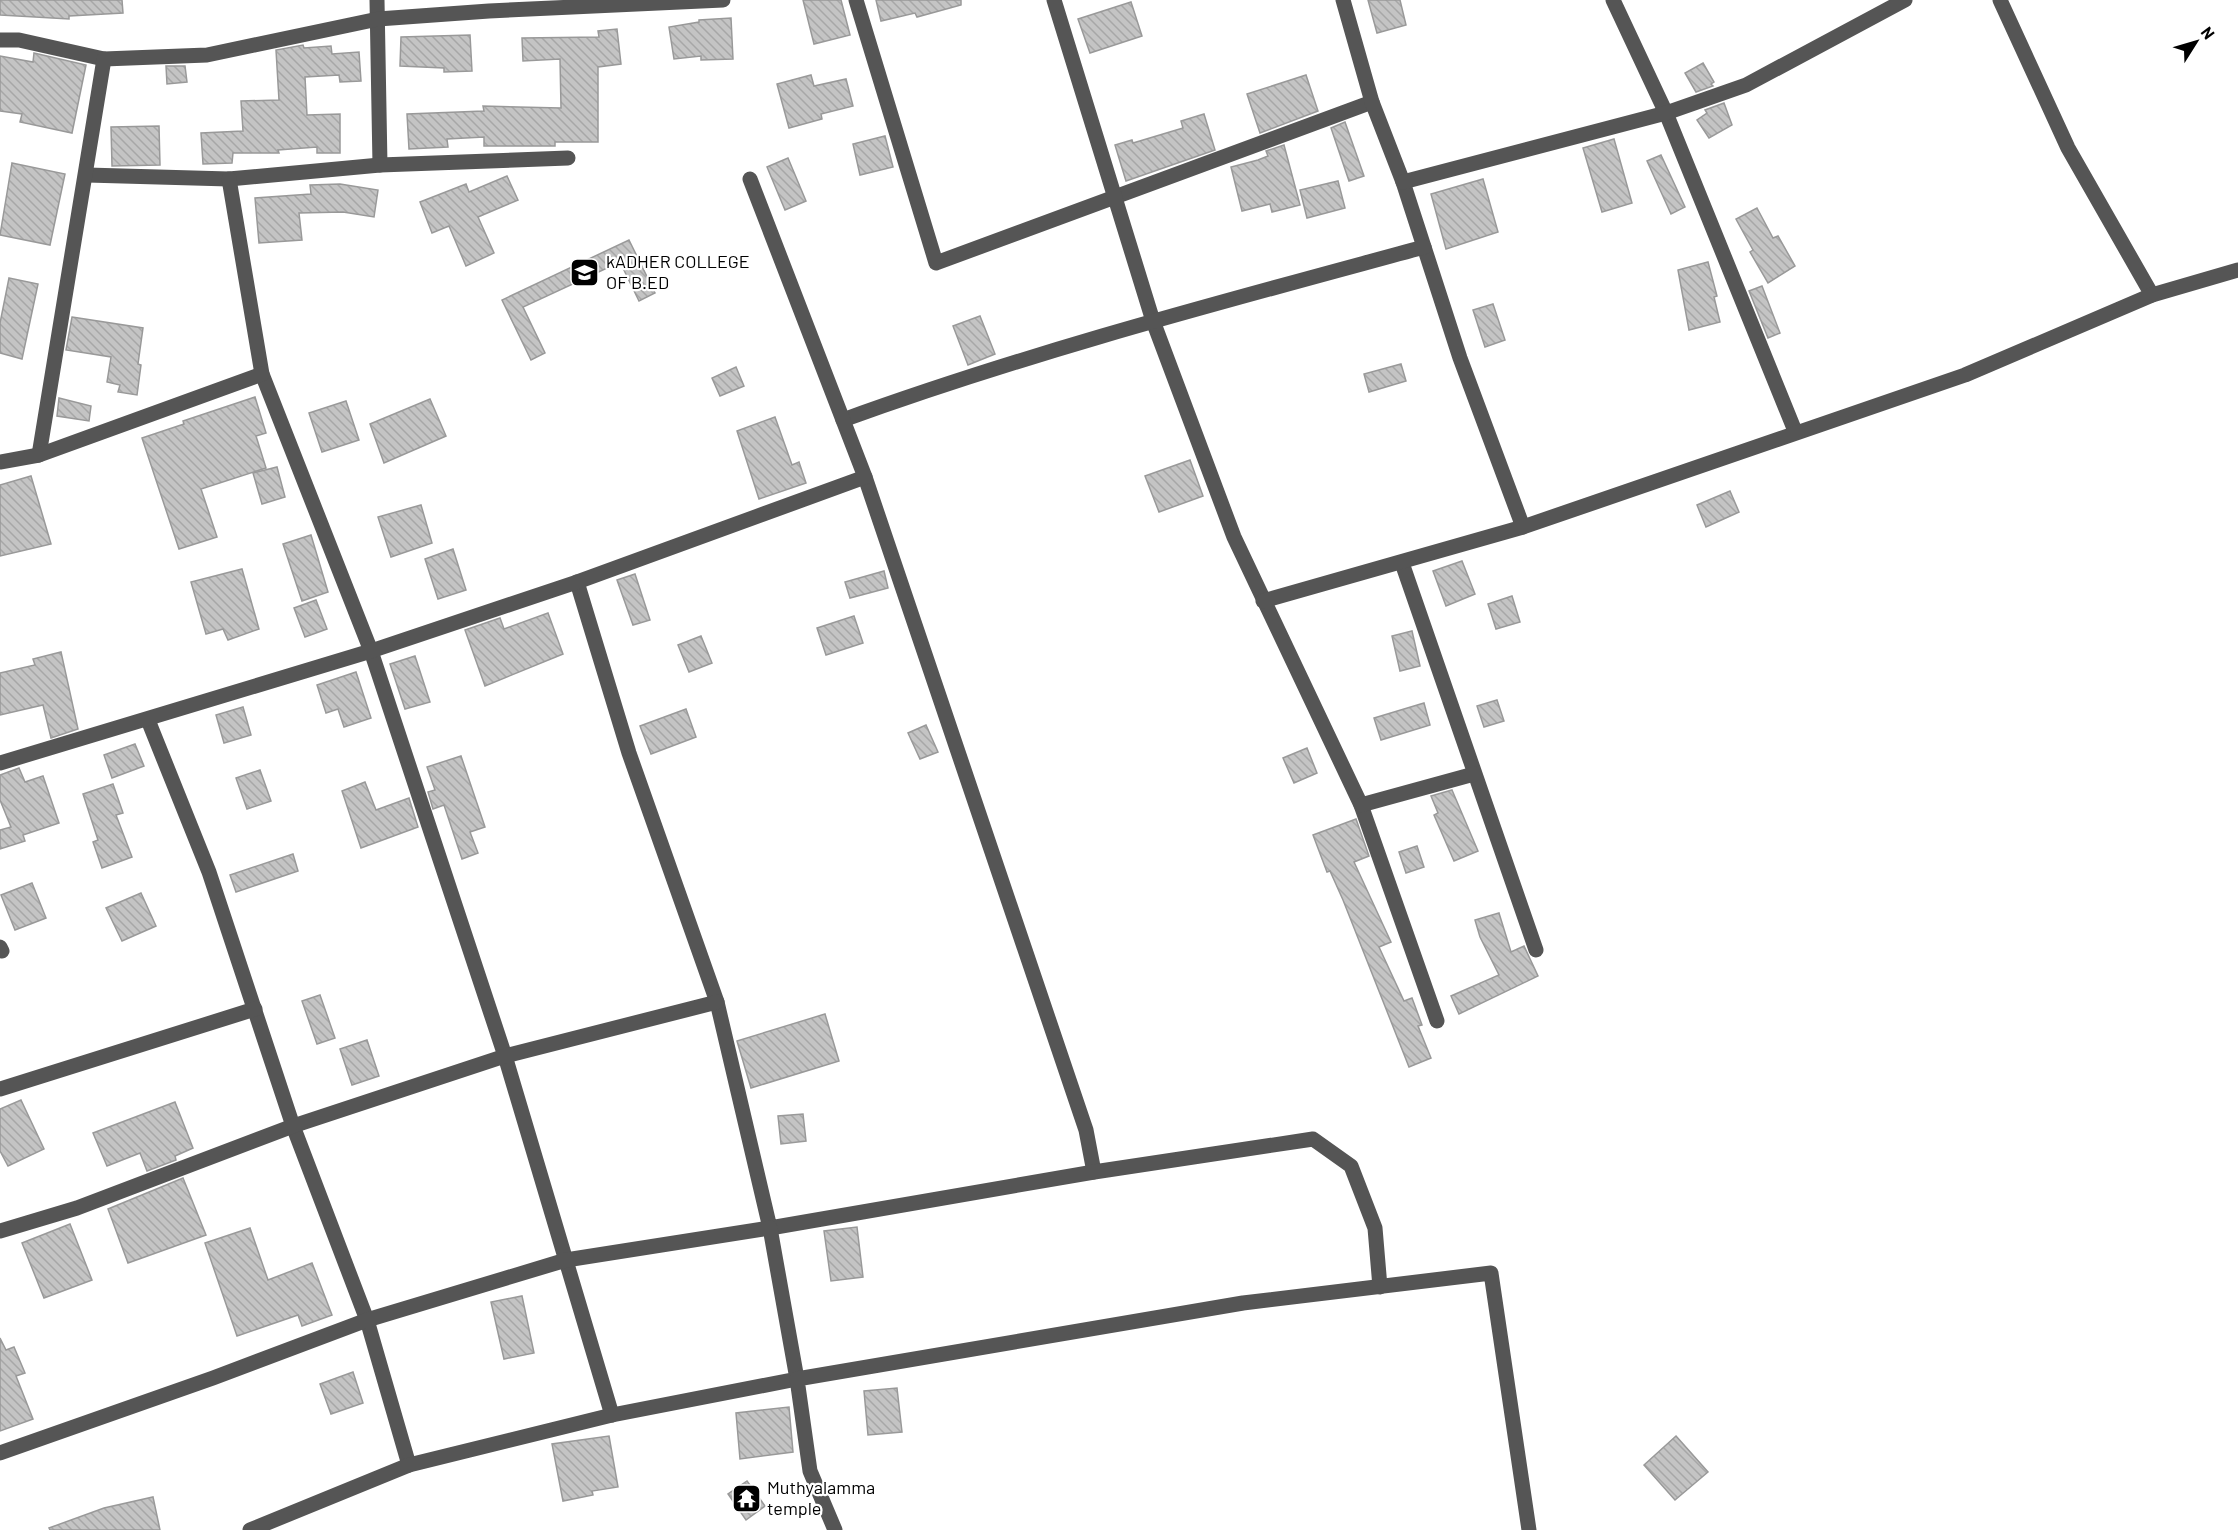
<svg xmlns="http://www.w3.org/2000/svg" width="2238" height="1530" font-family="Barlow,sans-serif">
  <style>
    .building { fill: url(#building-back-hatch); stroke: #999; stroke-width: 1.5 }
    .lines { fill: none; stroke-linecap: round; stroke-linejoin: round }
    .minor { stroke: #555; stroke-width: 15 }
    .labels { text-anchor: middle; stroke-width: 4.5; stroke-linejoin: round; paint-order: stroke }
    .poi-label { font-size: 18px; fill: #000; stroke: #fff; text-anchor: start }
  </style>
  <defs>
    <pattern id="building-back-hatch" width="6" height="6" patternUnits="userSpaceOnUse" patternTransform="scale(1.5)"><rect width="6" height="6" fill="#c4c4c4"/><path d="M-1 5l2 2M0 0l6 6M5-1l2 2" fill="none" stroke="#a7a7a7"/></pattern>
  </defs>
  <rect width="100%" height="100%" fill="#fff"/>
  <!-- building -->
  <g class="building">
    <path d="M0 0H122L123 13 69 16V19L0 15Z"/>
    <path d="M803 0H841L850 35 814 44Z"/>
    <path d="M876 0H961V5L917 17 915 13 881 21Z"/>
    <path d="M1368 0H1400L1406 25 1377 33Z"/>
    <path d="M1131 2 1142 36 1090 53 1078 19Z"/>
    <path d="M731 18 733 59 701 60V56L674 59 669 27 699 22V20Z"/>
    <path d="M617 29 621 64 598 67V142H555V146H484V137L447 139 448 147 409 149 407 114 484 111 483 106 561 108 560 59 523 61 522 38 599 37 598 31Z"/>
    <path d="M470 35 472 71 444 72V68L400 66 401 37Z"/>
    <path d="M303 45 304 48 331 46 332 54 359 52 361 81 340 82 339 75 305 77 307 115 340 114V153H317V147L278 150 279 153H233L232 163 203 164 201 133 243 131 241 101 279 100 276 50Z"/>
    <path d="M34 53 86 65 72 133 20 122 22 114 0 111V56L33 62Z"/>
    <path d="M1703 63 1714 82 1711 84 1713 86 1696 92 1685 73Z"/>
    <path d="M166 66H185L187 82 167 84Z"/>
    <path d="M811 75 814 86 846 79 853 106 821 114 822 119 789 128 777 84Z"/>
    <path d="M1306 75 1318 111 1260 133 1247 94Z"/>
    <path d="M1724 103 1732 125 1709 138 1697 120 1707 113 1705 110Z"/>
    <path d="M1204 114 1215 150 1126 181 1115 145 1132 140 1133 143 1183 128 1181 121Z"/>
    <path d="M1345 122 1364 176 1349 181 1331 128Z"/>
    <path d="M159 126 160 165 112 166 111 127Z"/>
    <path d="M885 136 893 167 860 175 853 144Z"/>
    <path d="M1614 139 1632 203 1602 212 1583 148Z"/>
    <path d="M1284 145 1300 205 1272 212 1270 204 1242 211 1231 167 1258 160 1268 156 1266 151Z"/>
    <path d="M1661 155 1685 207 1671 214 1647 161Z"/>
    <path d="M788 158 806 201 785 210 767 167Z"/>
    <path d="M12 163 65 174 50 245 0 235Z"/>
    <path d="M507 176 518 200 478 217 494 253 466 266 449 226 432 233 420 202 466 184 469 192Z"/>
    <path d="M1483 179 1498 232 1446 249 1431 194Z"/>
    <path d="M1338 181 1345 208 1307 218 1300 190Z"/>
    <path d="M340 184 378 190 374 217 343 212 299 213 302 240 259 243 255 198 311 194 310 185Z"/>
    <path d="M1757 208 1773 238 1778 236 1795 266 1768 283 1750 252 1753 250 1736 219Z"/>
    <path d="M629 240 655 293 639 301 620 262 523 307 545 353 531 360 502 300Z"/>
    <path d="M1708 262 1717 296 1714 297 1720 322 1689 330 1678 270Z"/>
    <path d="M9 278 38 284 22 359 0 353V323Z"/>
    <path d="M1762 286 1780 333 1768 338 1749 291Z"/>
    <path d="M1493 304 1505 340 1485 347 1473 310Z"/>
    <path d="M980 316 995 354 968 365 953 326Z"/>
    <path d="M72 317 143 328 138 364 141 365 137 395 118 392 120 385 107 382 111 357 66 350Z"/>
    <path d="M1401 364 1406 381 1369 392 1364 374Z"/>
    <path d="M736 367 744 386 720 396 712 378Z"/>
    <path d="M255 397 266 433 256 436 266 468 201 489 217 537 179 549 142 438 184 424 183 421Z"/>
    <path d="M59 398 91 406 89 421 57 416Z"/>
    <path d="M430 399 446 436 384 463 370 424Z"/>
    <path d="M346 401 359 440 322 452 309 413Z"/>
    <path d="M775 417 792 465 799 462 806 483 759 499 737 431Z"/>
    <path d="M1190 460 1203 496 1159 512 1145 476Z"/>
    <path d="M277 467 285 497 262 504 253 473Z"/>
    <path d="M31 476 51 544 0 556V485Z"/>
    <path d="M1730 491 1739 512 1706 527 1697 505Z"/>
    <path d="M421 505 432 543 391 557 378 517Z"/>
    <path d="M311 535 328 592 302 601 283 544Z"/>
    <path d="M453 549 466 590 438 599 425 559Z"/>
    <path d="M1462 561 1475 594 1446 606 1433 571Z"/>
    <path d="M242 569 259 629 228 640 223 629 206 634 191 582Z"/>
    <path d="M884 571 888 588 850 598 845 582Z"/>
    <path d="M635 574 650 620 633 625 617 580Z"/>
    <path d="M1512 596 1520 622 1496 629 1488 604Z"/>
    <path d="M316 600 327 629 305 637 294 608Z"/>
    <path d="M548 613 563 654 485 686 465 630 500 618 504 629Z"/>
    <path d="M854 616 863 643 826 655 817 628Z"/>
    <path d="M1412 631 1420 666 1400 671 1392 636Z"/>
    <path d="M701 636 712 663 689 672 678 645Z"/>
    <path d="M61 652 78 729 51 738 43 705 0 715V673L35 665 33 659Z"/>
    <path d="M415 656 430 702 405 709 390 664Z"/>
    <path d="M356 672 371 718 344 727 338 709 326 713 317 685Z"/>
    <path d="M1497 700 1504 721 1484 727 1477 706Z"/>
    <path d="M1424 703 1430 725 1381 740 1374 718Z"/>
    <path d="M243 707 251 735 224 743 216 715Z"/>
    <path d="M686 709 696 737 651 754 640 726Z"/>
    <path d="M926 725 938 752 920 759 908 733Z"/>
    <path d="M135 744 144 766 112 778 104 755Z"/>
    <path d="M1307 748 1317 773 1294 783 1283 758Z"/>
    <path d="M461 756 485 827 470 832 478 853 462 859 444 805 433 809 428 792 435 790 427 767Z"/>
    <path d="M19 768 25 782 43 776 59 823 23 835 25 841 0 849V830L11 827 0 800V775Z"/>
    <path d="M260 770 271 801 247 809 236 778Z"/>
    <path d="M365 782 376 810 409 798 418 827 361 848 342 791Z"/>
    <path d="M113 784 123 813 116 815 132 857 102 868 93 842 98 840 83 794Z"/>
    <path d="M1452 790 1478 851 1454 861 1434 815 1438 813 1431 796Z"/>
    <path d="M1356 819 1369 856 1354 862 1391 942 1379 947 1404 1001 1412 998 1422 1025 1418 1026 1431 1058 1409 1067 1343 900 1330 871 1327 872 1313 835Z"/>
    <path d="M1417 846 1424 867 1406 873 1399 852Z"/>
    <path d="M293 854 298 871 236 892 230 875Z"/>
    <path d="M32 883 46 918 15 930 1 895Z"/>
    <path d="M141 893 156 926 122 941 106 908Z"/>
    <path d="M1499 913 1511 952 1524 946 1538 976 1459 1014 1451 996 1499 975 1480 937 1475 920Z"/>
    <path d="M320 995 335 1038 317 1044 302 1001Z"/>
    <path d="M825 1014 839 1061 751 1088 737 1041Z"/>
    <path d="M367 1040 379 1076 352 1085 340 1049Z"/>
    <path d="M21 1100 44 1149 8 1166 0 1151V1109Z"/>
    <path d="M175 1102 193 1148 175 1156 176 1160 147 1171 140 1153 107 1166 93 1133Z"/>
    <path d="M803 1114 806 1141 781 1144 778 1116Z"/>
    <path d="M183 1178 206 1235 128 1263 108 1209Z"/>
    <path d="M70 1224 92 1280 44 1298 22 1243Z"/>
    <path d="M857 1227 863 1277 831 1281 824 1231Z"/>
    <path d="M250 1228 268 1280 312 1263 332 1315 302 1326 298 1315 237 1336 205 1243Z"/>
    <path d="M522 1296 534 1353 504 1359 491 1302Z"/>
    <path d="M0 1338 6 1350 14 1347 25 1373 16 1376 33 1419 0 1431Z"/>
    <path d="M353 1372 363 1403 331 1414 320 1384Z"/>
    <path d="M897 1388 902 1432 868 1435 864 1391Z"/>
    <path d="M789 1407 793 1452 740 1459 736 1413Z"/>
    <path d="M609 1436 618 1487 592 1491 593 1495 563 1501 552 1444Z"/>
    <path d="M1676 1436 1708 1472 1675 1500 1644 1465Z"/>
    <path d="M747 1481 765 1506 746 1520 728 1494Z"/>
    <path d="M153 1497 160 1530H50L49 1528 104 1508Z"/>
  </g>
  <g class="lines">
    <!-- minor -->
    <g class="minor">
      <path d="M377 0 380 165"/>
      <path d="M856 0 936 263 1372 102"/>
      <path d="M1054 0 1153 321 1234 537 1361 805 1437 1021"/>
      <path d="M1343 0 1372 102 1403 182 1460 358 1523 527"/>
      <path d="M1613 0 1666 113 1795 431"/>
      <path d="M2000 0 2068 148 2152 295"/>
      <path d="M0 40H19L104 59 207 55 378 19 489 11 723 0"/>
      <path d="M87 175 229 179 380 165 568 158"/>
      <path d="M229 179 262 374 371 651 505 1056 612 1415"/>
      <path d="M1403 182 1666 113 1746 85 1905 0"/>
      <path d="M843 420C1033 351 1229 300 1424 247"/>
      <path d="M39 455 104 59"/>
      <path d="M0 462 39 455 262 374"/>
      <path d="M865 477 1086 1130 1094 1172"/>
      <path d="M1402 563 1536 950"/>
      <path d="M577 582 629 753 717 1002 770 1228 1094 1172 1313 1139 1351 1166 1375 1228 1380 1287"/>
      <path d="M1263 601 1523 527 1965 375 2152 295 2238 270"/>
      <path d="M148 720 209 872 293 1126 367 1320 409 1465"/>
      <path d="M0 763 371 651 577 582 865 477 750 179"/>
      <path d="M1361 805 1474 774"/>
      <path d="M0 947 2 951"/>
      <path d="M0 1089 255 1009"/>
      <path d="M0 1231 77 1208 293 1126 505 1056 717 1002"/>
      <path d="M0 1453 213 1378 367 1320 566 1260 770 1228 797 1379 612 1415 409 1465 250 1530"/>
      <path d="M835 1530 810 1471 797 1379 1243 1303 1491 1273 1529 1530"/>
    </g>
  </g>
  <!-- icons -->
  <defs>
    <symbol id="university-square" viewBox="-11 -11 22 22"><rect x="-9" y="-9" width="18" height="18" rx="4" fill="#000" stroke="#fff"/><path d="M0-5L7-2L0 1L-7-2ZM-4 1L0 2.5L4 1V4Q0 6-4 4Z" fill="#fff"/></symbol>
    <symbol id="temple-square" viewBox="-11 -11 22 22"><rect x="-9" y="-9" width="18" height="18" rx="4" fill="#000" stroke="#fff"/><path d="M0-6L5-2H3V0L6.5 2.5H4V6H1.5V3h-3V6H-4V2.5H-6.5L-3 0V-2H-5Z" fill="#fff"/></symbol>
  </defs>
  <g fill-rule="evenodd">
    <use href="#university-square" x="568" y="256" width="33" height="33"/>
    <use href="#temple-square" x="730" y="1482" width="33" height="33"/>
  </g>
  <g class="labels">
    <!-- poi labels -->
    <g class="poi-label">
      <text x="606" y="268">kADHER COLLEGE<tspan x="606" dy="21">OF B.ED</tspan></text>
      <text x="767" y="1494">Muthyalamma<tspan x="767" dy="21">temple</tspan></text>
    </g>
  </g>
  <!-- north arrow -->
  <g transform="translate(2196 42) rotate(53)" stroke="#ffffff" stroke-width="4.5" paint-order="stroke">
  <path d="M0-4.5L10 22L0 15L-10 22Z" fill="#000000"/>
  <text y="-9" font-size="16" font-weight="bold" text-anchor="middle" fill="#000000">N</text>
  </g>
</svg>
